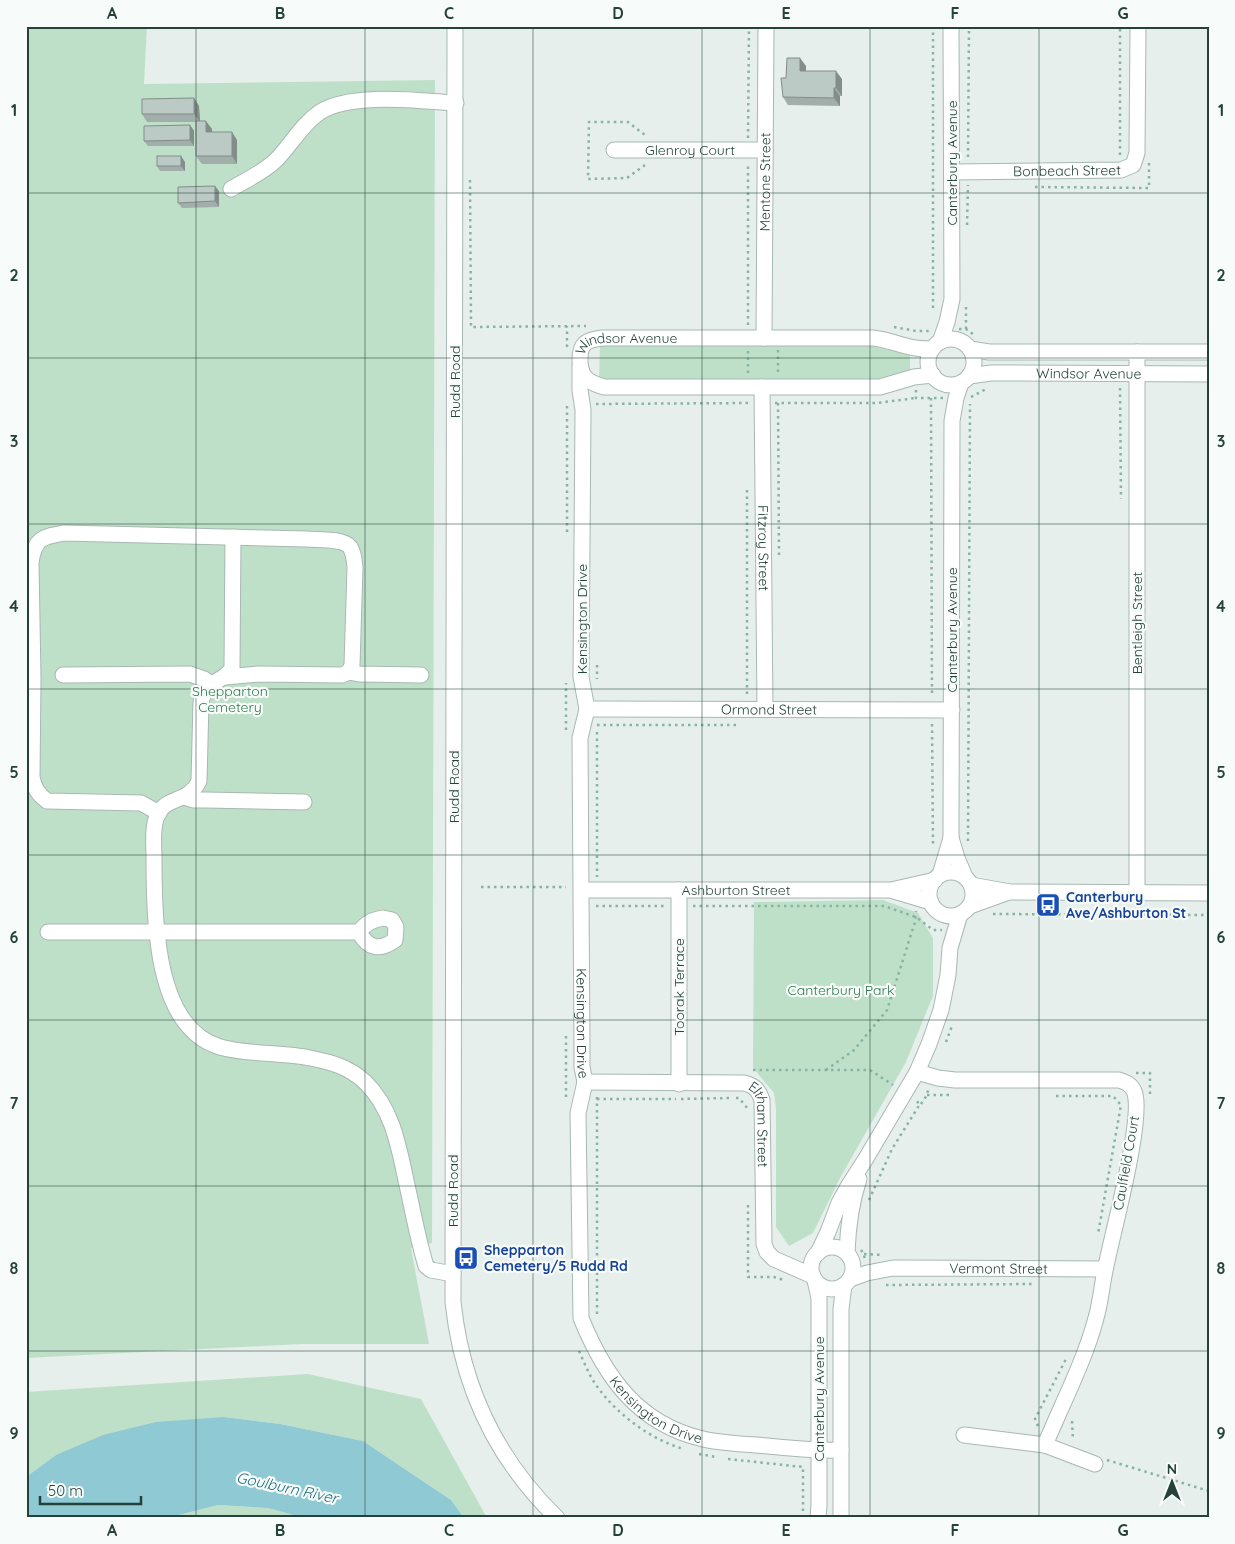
<svg xmlns="http://www.w3.org/2000/svg" width="1235" height="1544" font-family="Quicksand,sans-serif">
  <style>
    .green { fill: #bfe0c8 }
    .water { fill: #8ec9d4 }
    .lines { fill: none; stroke-linecap: round; stroke-linejoin: round }
    .minor-casing { stroke: #a8b8b2; stroke-width: 17 }
    .path { stroke: #86b3a5; stroke-width: 2.5; stroke-dasharray: 2.5 4; stroke-linecap: butt }
    .minor { stroke: #fff; stroke-width: 15 }
    .wall { fill: #a1aea9 }
    .shaded-wall { fill: #838d89 }
    .building { fill: #bbcac4; stroke: #838d89 }
    .grid { fill: none; stroke: #24423a; stroke-width: 1; stroke-opacity: 0.55 }
    .labels { text-anchor: middle; stroke-width: 4.5; stroke-linejoin: round; paint-order: stroke }
    .street-label { font-size: 14px; fill: #24423a; stroke: #f7fbf9 }
    .park-label { font-size: 14px; fill: #2d7a4b; stroke: #f7fbf9 }
    .transit-label { font-size: 14px; font-weight: bold; fill: #164399; stroke: #f7fbf9; text-anchor: start }
    .water-label { font-size: 15px; font-style: italic; fill: #1c6f80; stroke: #f7fbf9 }
    .neatline { fill: none; stroke: #24423a; stroke-width: 2 }
    .grid-label { font-size: 16px; text-anchor: middle; font-weight: bold; fill: #24423a }
  </style>
  <rect width="100%" height="100%" fill="#e6efeb"/>
  <!-- green -->
  <g class="green">
    <path d="M26 26H147L144 84 435 80 432 1243 411 1248 429 1344H302L26 1358Z"/>
    <path d="M600 346H878L910 355V372L878 381 599 382Z"/>
    <path d="M883 900 918 913 933 938V996L906 1062 840 1178 813 1233 789 1246 776 1227V1109L774 1093 753 1068 754 902Z"/>
    <path d="M308 1374 421 1399 487 1518H464L451 1500 363 1441 280 1424 224 1417 56 1455 26 1477V1392Z"/>
    <path d="M218 1505 268 1508 305 1518H167Z"/>
  </g>
  <!-- water -->
  <path class="water" d="M224 1417 280 1424 363 1441 451 1500 464 1518H305L268 1508 218 1505 167 1518H26V1477L56 1455 103 1435 156 1422Z"/>
  <g class="lines">
    <defs>
      <g id="minor">
        <path d="M455 26 453 1302C462 1387 495 1458 557 1518"/>
        <path id="s1" d="M614 150H765"/>
        <path id="s2" d="M952 172 1121 170 1133 165 1137 153 1138 26"/>
        <path d="M231 189C246 180 264 172 276 160 291 145 302 124 320 112 351 92 420 101 456 103"/>
        <path id="s3" d="M764 338 766 26"/>
        <circle cx="951" cy="362" r="23"/>
        <path d="M940 342 947 322 952 299 951 26"/>
        <path d="M970 349 989 352H1209"/>
        <path d="M1137 352V893"/>
        <path id="s4" d="M580 366V390L583 410 581 677 587 709 580 738 582 1048V1067L585 1082 578 1113 581 1318C605 1377 638 1424 703 1439 720 1443 739 1444 757 1445 785 1448 813 1451 841 1450"/>
        <path id="s5" d="M933 375 914 377 880 387H604C597 385 588 382 584 376 581 371 580 365 580 360 580 343 586 340 602 338H873C894 340 912 352 933 348"/>
        <path id="s6" d="M969 376 991 373 1209 374"/>
        <path d="M961 383 956 398 952 421 951 838 957 858 965 877"/>
        <path id="s7" d="M762 387 765 709"/>
        <path d="M233 537 232 668C226 679 214 680 206 690 204 693 202 698 201 702L199 781C188 805 164 794 156 819 152 831 154 845 154 857 154 882 154 907 157 932 161 975 173 1033 220 1047 247 1055 282 1052 310 1058 331 1062 349 1067 365 1082 393 1109 399 1148 407 1185 413 1212 418 1240 426 1266L431 1270 453 1274"/>
        <path d="M349 672 359 674 421 675"/>
        <path d="M63 675 190 674 204 679 212 684"/>
        <path id="s8" d="M587 709 952 710"/>
        <path d="M184 797 193 800H205L304 802"/>
        <path d="M159 813 141 803 47 801C38 794 34 788 32 777L33 679 31 562C35 538 42 537 64 533L307 539C318 540 343 538 350 547 354 553 354 560 355 567L352 665 349 672 342 675 258 674 225 677"/>
        <circle cx="951" cy="894" r="22"/>
        <path d="M940 875 951 838"/>
        <path d="M971 885 1010 892 1209 893"/>
        <path id="s9" d="M582 890H891L935 880"/>
        <path d="M679 890V1084"/>
        <path d="M894 891 931 902"/>
        <path d="M970 906 1009 892"/>
        <path d="M383 918 392 920 396 927 395 940C380 951 368 949 359 932 366 923 372 920 383 918Z"/>
        <path d="M48 932H359"/>
        <path d="M917 1072 938 1078 955 1080H1119C1125 1082 1131 1084 1134 1091 1145 1115 1112 1235 1106 1266 1102 1283 1101 1301 1096 1318 1085 1360 1062 1404 1045 1445"/>
        <path id="s10" d="M585 1082 744 1083C755 1086 758 1089 762 1100L764 1244 767 1252 774 1259 813 1276"/>
        <circle cx="832" cy="1268" r="21"/>
        <path d="M847 1252C848 1227 851 1203 859 1179"/>
        <path d="M818 1253 828 1232 839 1203 849 1185 865 1160 917 1072 929 1044 941 1010 948 975 950 948 960 914"/>
        <path id="s11" d="M850 1279 867 1273 893 1268 1105 1269"/>
        <path d="M815 1280 819 1298V1505L818 1518"/>
        <path d="M964 1435 1045 1445 1095 1464"/>
        <path d="M841 1518V1309L844 1285"/>
      </g>
    </defs>
    <!-- minor casing -->
    <use href="#minor" class="minor-casing"/>
    <!-- path -->
    <g class="path">
      <path d="M933 26V312"/>
      <path d="M748 138 749 26"/>
      <path d="M1120 155V26"/>
      <path d="M968 157 969 26"/>
      <path d="M645 165 627 178 588 179 589 122H628L645 135"/>
      <path d="M470 180 471 327 586 326"/>
      <path d="M1035 187 1149 188V163"/>
      <path d="M967 225 968 185"/>
      <path d="M748 325V163"/>
      <path d="M894 327 916 331H931"/>
      <path d="M959 329H966L974 335"/>
      <path d="M966 329V305"/>
      <path d="M567 347V326"/>
      <path d="M778 350V375"/>
      <path d="M748 373V351"/>
      <path d="M1120 388 1121 499"/>
      <path d="M916 390V398H943"/>
      <path d="M971 397 988 388"/>
      <path d="M931 398 932 696"/>
      <path d="M775 403H877L916 398"/>
      <path d="M778 403 779 557"/>
      <path d="M596 404 750 403"/>
      <path d="M567 532V403"/>
      <path d="M597 665V679"/>
      <path d="M747 694V488"/>
      <path d="M932 724 933 846"/>
      <path d="M597 725H738"/>
      <path d="M566 730V683"/>
      <path d="M597 732V877"/>
      <path d="M968 841 970 404"/>
      <path d="M481 887H566"/>
      <path d="M596 906H665"/>
      <path d="M693 906H884L916 917 933 930H942"/>
      <path d="M993 914 1209 915"/>
      <path d="M946 1042 952 1026"/>
      <path d="M753 1070H870L893 1085"/>
      <path d="M826 1070 854 1050 887 1010 915 922 916 911"/>
      <path d="M1136 1073H1150V1094"/>
      <path d="M927 1095H953"/>
      <path d="M1056 1096H1113L1121 1105 1098 1234"/>
      <path d="M566 1097V1035"/>
      <path d="M597 1097V1317"/>
      <path d="M736 1098H739L748 1109"/>
      <path d="M597 1099H676"/>
      <path d="M681 1099 731 1098"/>
      <path d="M921 1104 927 1095 928 1090"/>
      <path d="M869 1200 892 1149 920 1104 916 1101"/>
      <path d="M748 1205V1277H774L784 1280"/>
      <path d="M861 1250 864 1254 865 1261"/>
      <path d="M864 1254 883 1255"/>
      <path d="M886 1285 1033 1284"/>
      <path d="M579 1351C585 1364 590 1378 599 1389 619 1416 652 1440 684 1449"/>
      <path d="M1072 1421 1073 1440"/>
      <path d="M1038 1426 1035 1419 1066 1359"/>
      <path d="M699 1454 716 1457"/>
      <path d="M728 1459 803 1467V1513"/>
      <path d="M1107 1460 1209 1491"/>
    </g>
    <!-- minor -->
    <use href="#minor" class="minor"/>
  </g>
  <!-- wall -->
  <g class="wall">
    <path d="M806 66V71L842 79V96H840V106L788 105 783 97 786 78Z"/>
    <path d="M194 98 199 106 200 121 212 129V132L237 140V164H202L196 156V122H147L142 114Z"/>
    <path d="M190 125 194 131V146H148L144 141Z"/>
    <path d="M185 162V171H160L157 166Z"/>
    <path d="M219 191V207L182 208 178 203Z"/>
  </g>
  <!-- shaded-wall -->
  <g class="shaded-wall">
    <path d="M800 58 806 66V79L800 71Z"/>
    <path d="M836 71 842 79V96L836 88Z"/>
    <path d="M834 88 840 96V106L834 98Z"/>
    <path d="M194 98 199 106 200 122 194 114Z"/>
    <path d="M206 121 212 129V140L206 132Z"/>
    <path d="M190 125 194 131V146L190 140Z"/>
    <path d="M232 132 237 140V164L232 156Z"/>
    <path d="M181 156 185 162V171L181 166Z"/>
    <path d="M215 186 219 191V207L215 201Z"/>
    <path d="M26 206 27 207V230H26Z"/>
  </g>
  <!-- building -->
  <g class="building">
    <path d="M787 58H800V71H836V88H834V98L783 97 781 78H786Z"/>
    <path d="M194 98V114H142V99Z"/>
    <path d="M196 121H206V132H232V156H196Z"/>
    <path d="M190 125V140L144 141V126Z"/>
    <rect x="157" y="156" width="24" height="10"/>
    <path d="M215 186V201L178 203V187Z"/>
  </g>
  <!-- grid -->
  <path class="grid" d="M196 26V1518M365 26V1518M533 26V1518M702 26V1518M870 26V1518M1039 26V1518M26 193H1209M26 358H1209M26 524H1209M26 689H1209M26 855H1209M26 1020H1209M26 1186H1209M26 1351H1209"/>
  <!-- icons -->
  <defs>
    <symbol id="bus-square" viewBox="-11 -11 22 22"><rect x="-9" y="-9" width="18" height="18" rx="4" fill="#1a4fb4" stroke="#f7fbf9"/><path d="M-5-6H5V4H4V6H2V4H-2V6H-4V4H-5ZM-3.5-4V0h7V-4ZM-3.5 1.2v1.5H-2V1.2ZM2 1.2v1.5H3.5V1.2Z" fill="#fff"/></symbol>
  </defs>
  <g fill-rule="evenodd">
    <use href="#bus-square" x="1034" y="891" width="28" height="28"/>
    <use href="#bus-square" x="452" y="1244" width="28" height="28"/>
  </g>
  <g class="labels">
    <!-- street labels -->
    <g class="street-label">
      <text dy="5" stroke="none"><textPath href="#s1" startOffset="76">Glenroy Court</textPath></text>
      <text transform="translate(952 163) rotate(-90)" y="5">Canterbury Avenue</text>
      <text dy="5" stroke="none"><textPath href="#s2" startOffset="115">Bonbeach Street</textPath></text>
      <text dy="5" stroke="none"><textPath href="#s3" startOffset="156">Mentone Street</textPath></text>
      <text dy="5" stroke="none"><textPath href="#s5" startOffset="429">Windsor Avenue</textPath></text>
      <text dy="5" stroke="none"><textPath href="#s6" startOffset="120">Windsor Avenue</textPath></text>
      <text transform="translate(455 382) rotate(-90)" y="5">Rudd Road</text>
      <text dy="5" stroke="none"><textPath href="#s7" startOffset="161">Fitzroy Street</textPath></text>
      <text transform="translate(582 619) rotate(-90)" y="5">Kensington Drive</text>
      <text transform="translate(1137 623) rotate(-90)" y="5">Bentleigh Street</text>
      <text transform="translate(952 630) rotate(-90)" y="5">Canterbury Avenue</text>
      <text dy="5" stroke="none"><textPath href="#s8" startOffset="182">Ormond Street</textPath></text>
      <text transform="translate(454 787) rotate(-90)" y="5">Rudd Road</text>
      <text dy="5" stroke="none"><textPath href="#s9" startOffset="154">Ashburton Street</textPath></text>
      <text transform="translate(679 987) rotate(-90)" y="5">Toorak Terrace</text>
      <text dy="5" stroke="none"><textPath href="#s4" startOffset="659">Kensington Drive</textPath></text>
      <text dy="5" stroke="none"><textPath href="#s10" startOffset="209">Eltham Street</textPath></text>
      <text transform="translate(1126 1163) rotate(-80)" y="5">Caulfield Court</text>
      <text transform="translate(453 1191) rotate(-90)" y="5">Rudd Road</text>
      <text dy="5" stroke="none"><textPath href="#s11" startOffset="150">Vermont Street</textPath></text>
      <text transform="translate(819 1399) rotate(-90)" y="5">Canterbury Avenue</text>
      <text dy="5" stroke="none"><textPath href="#s4" startOffset="1078">Kensington Drive</textPath></text>
    </g>
    <!-- park labels -->
    <g class="park-label">
      <text x="230" y="696">Shepparton<tspan x="230" dy="16">Cemetery</tspan></text>
      <text x="841" y="995">Canterbury Park</text>
    </g>
    <!-- transit labels -->
    <g class="transit-label">
      <text x="1066" y="902">Canterbury<tspan x="1066" dy="16">Ave/Ashburton St</tspan></text>
      <text x="484" y="1255">Shepparton<tspan x="484" dy="16">Cemetery/5 Rudd Rd</tspan></text>
    </g>
    <!-- water labels -->
    <g class="water-label">
      <text transform="translate(287 1488) rotate(12)" y="5">Goulburn River</text>
    </g>
  </g>
  <!-- border -->
  <rect width="1235" height="1544" fill="none" stroke="#f7fbf9" stroke-width="55"/>
  <!-- north arrow -->
  <g transform="translate(1172 1482)" stroke="#f7fbf9" stroke-width="4" paint-order="stroke">
  <path d="M0-4L9 19L0 12L-9 19Z" fill="#24423a"/>
  <text y="-8" font-size="14" font-weight="bold" text-anchor="middle" fill="#24423a">N</text>
  </g>
  <!-- scale -->
  <path d="M40 1496v8h101v-8" fill="none" stroke="#24423a" stroke-width="2.5"/>
  <text x="48" y="1496" font-size="15" fill="#24423a" stroke="#f7fbf9" stroke-width="4" paint-order="stroke">50 m</text>
  <rect x="28" y="28" width="1180" height="1488" class="neatline"/>
  <g class="grid-label">
    <text x="112" y="19">A</text>
    <text x="280" y="19">B</text>
    <text x="449" y="19">C</text>
    <text x="618" y="19">D</text>
    <text x="786" y="19">E</text>
    <text x="955" y="19">F</text>
    <text x="1123" y="19">G</text>
    <text x="14" y="116">1</text>
    <text x="1221" y="116">1</text>
    <text x="14" y="281">2</text>
    <text x="1221" y="281">2</text>
    <text x="14" y="447">3</text>
    <text x="1221" y="447">3</text>
    <text x="14" y="612">4</text>
    <text x="1221" y="612">4</text>
    <text x="14" y="778">5</text>
    <text x="1221" y="778">5</text>
    <text x="14" y="943">6</text>
    <text x="1221" y="943">6</text>
    <text x="14" y="1109">7</text>
    <text x="1221" y="1109">7</text>
    <text x="14" y="1274">8</text>
    <text x="1221" y="1274">8</text>
    <text x="14" y="1439">9</text>
    <text x="1221" y="1439">9</text>
    <text x="112" y="1536">A</text>
    <text x="280" y="1536">B</text>
    <text x="449" y="1536">C</text>
    <text x="618" y="1536">D</text>
    <text x="786" y="1536">E</text>
    <text x="955" y="1536">F</text>
    <text x="1123" y="1536">G</text>
  </g>
</svg>
